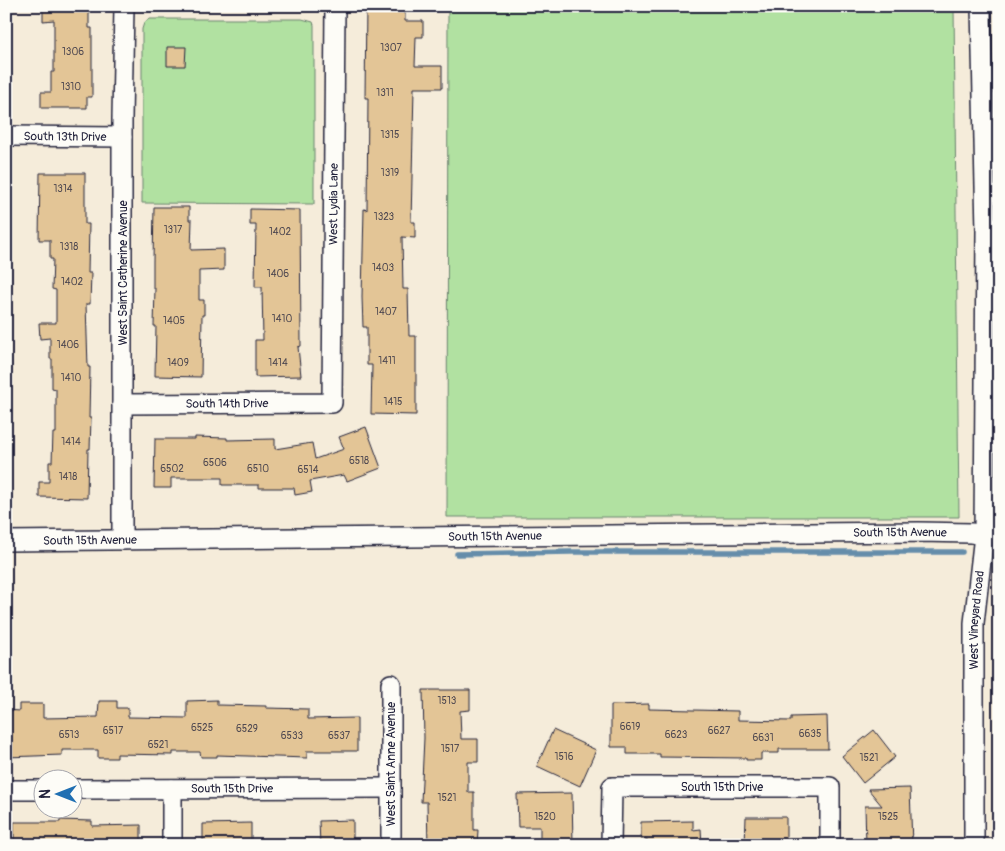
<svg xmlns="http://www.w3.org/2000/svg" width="1005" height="851" font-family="Pangolin,sans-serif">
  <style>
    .green { fill: #b1e1a1; stroke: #6a826e }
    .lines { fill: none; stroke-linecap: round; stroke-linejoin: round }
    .stream { stroke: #658daa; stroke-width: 5.5 }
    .building { fill: #e3c596; stroke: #22223b }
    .minor-casing { stroke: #22223b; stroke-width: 22 }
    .minor { stroke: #fdfcf7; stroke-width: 19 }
    .labels { text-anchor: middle; stroke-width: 4; stroke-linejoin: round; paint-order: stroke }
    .number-label { font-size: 10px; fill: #524b52 }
    .street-label { font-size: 12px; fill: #22223b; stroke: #fdfcf7 }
  </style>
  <rect width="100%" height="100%" fill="#f5ecda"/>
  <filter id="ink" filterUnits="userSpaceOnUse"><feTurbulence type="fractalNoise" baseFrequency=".02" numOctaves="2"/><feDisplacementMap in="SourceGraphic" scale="10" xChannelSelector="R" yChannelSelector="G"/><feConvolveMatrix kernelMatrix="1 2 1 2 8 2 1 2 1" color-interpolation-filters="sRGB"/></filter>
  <g filter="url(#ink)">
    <!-- green -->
    <g class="green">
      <path d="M448 6H954L959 517H447Z"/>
      <path d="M149 19H302L313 22 314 25V204L142 203V29L144 23Z"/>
    </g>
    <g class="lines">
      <!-- stream -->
      <path class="stream" d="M457 554 571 552H962"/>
    </g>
    <!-- building -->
    <g class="building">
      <path d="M43 6H89V28H92V97H87V108H41V92H51V72H54V20L43 21Z"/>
      <path d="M366 6H405V21H423V37H416L415 66H442V88H414L411 222H415V238L402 237 403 289H408L409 336H416V415L371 414 372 365H367V327H363L362 297 364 209 367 210 368 98H365Z"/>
      <path d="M167 47H186L185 66H167Z"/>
      <path d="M40 173H85V224H89L88 273H91L90 304H86L88 367H90L89 418H91L90 449H88L87 498 39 497V482H49V462H52L53 433H56V389L52 388V359H50V338L40 339 39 323H56V290L52 289 53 259H50V240H39Z"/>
      <path d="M154 207H189V220H192L191 250 224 249V270L199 271V300H204V315H202L201 377 155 376 156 326H154L155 288H153V261Z"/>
      <path d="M250 209 300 210 301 346 298 347 301 376 255 377V340H263L262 287H255L256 225H250Z"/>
      <path d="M366 427 381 468 347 481 344 475 310 481 312 492 295 495 294 488H259V485H222V478H171V488H154L155 439H195V437L227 438V440L275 439V449L312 443 315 459 344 449 339 437Z"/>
      <path d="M423 690H470V710L460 711 461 739H478V762H468V792H474V830H478L477 845H428L427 802H421L424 738Z"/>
      <path d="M217 700V705L266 706V708L308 709V719L357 718V751H307V758L217 755V757H201L200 752H173V755L117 754V758H98V750H62V755L6 757V710L19 711V704H43V718L98 717 99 701H117V708H128V717L187 718V701Z"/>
      <path d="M649 704V709L738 711V720L791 721V717L827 716 828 749H779V753H761V760H746V758L660 757V754H627V747H611V705Z"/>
      <path d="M553 730 596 750 580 786 537 766Z"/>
      <path d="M874 730 895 757 863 783 842 756Z"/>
      <path d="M910 788 912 845H866L865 806H882L868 789Z"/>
      <path d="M572 793 573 845H540V827H518L517 794Z"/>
      <path d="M746 817H786V845H745Z"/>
      <path d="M60 820 92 821V826L141 825V845H14V822H60Z"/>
      <path d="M353 820V845H320L319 821Z"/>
      <path d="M693 821V830L701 829 702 845H647V839H641V822Z"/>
      <path d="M251 823V845H207V842H203V824Z"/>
    </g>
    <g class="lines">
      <defs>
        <g id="minor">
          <path id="s1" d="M6 136 122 137"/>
          <path id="s2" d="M122 404 332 403 335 6"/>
          <path d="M122 540V119L124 6"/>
          <path id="s3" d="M6 541 919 532 971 533 984 535"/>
          <path id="s4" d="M72 789 391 788"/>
          <path d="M6 790H42"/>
          <path d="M172 845V789"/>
          <path d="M391 845V684"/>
          <path id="s5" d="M611 845 612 787H830V845"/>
          <path id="s6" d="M974 845V623L984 535 986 231 981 6"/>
        </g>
      </defs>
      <!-- minor casing -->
      <use href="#minor" class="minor-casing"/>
      <!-- minor -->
      <use href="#minor" class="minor"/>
    </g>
  </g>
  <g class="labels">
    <!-- number labels -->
    <g class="number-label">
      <text x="391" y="51">1307</text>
      <text x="73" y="55">1306</text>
      <text x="71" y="90">1310</text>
      <text x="385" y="96">1311</text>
      <text x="390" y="138">1315</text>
      <text x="390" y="176">1319</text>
      <text x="63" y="192">1314</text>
      <text x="384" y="220">1323</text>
      <text x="173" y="233">1317</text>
      <text x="280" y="235">1402</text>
      <text x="69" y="250">1318</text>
      <text x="383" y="271">1403</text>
      <text x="278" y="277">1406</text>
      <text x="72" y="285">1402</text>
      <text x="386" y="315">1407</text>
      <text x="282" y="322">1410</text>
      <text x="174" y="324">1405</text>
      <text x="68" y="348">1406</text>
      <text x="387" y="364">1411</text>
      <text x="178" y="366">1409</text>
      <text x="278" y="366">1414</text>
      <text x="71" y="381">1410</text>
      <text x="393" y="405">1415</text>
      <text x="71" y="445">1414</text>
      <text x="359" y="464">6518</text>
      <text x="215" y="466">6506</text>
      <text x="172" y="472">6502</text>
      <text x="258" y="472">6510</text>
      <text x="308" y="473">6514</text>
      <text x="68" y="480">1418</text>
      <text x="447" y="704">1513</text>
      <text x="630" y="730">6619</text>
      <text x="202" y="731">6525</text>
      <text x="247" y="732">6529</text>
      <text x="113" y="734">6517</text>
      <text x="719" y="734">6627</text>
      <text x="810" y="737">6635</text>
      <text x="69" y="738">6513</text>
      <text x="676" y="738">6623</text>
      <text x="292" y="739">6533</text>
      <text x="339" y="739">6537</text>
      <text x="763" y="741">6631</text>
      <text x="158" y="748">6521</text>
      <text x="450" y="752">1517</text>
      <text x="564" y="760">1516</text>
      <text x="869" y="761">1521</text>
      <text x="447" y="801">1521</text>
      <text x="545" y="820">1520</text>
      <text x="888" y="820">1525</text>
    </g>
    <!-- street labels -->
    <g class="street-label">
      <text dy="4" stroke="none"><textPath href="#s1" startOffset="59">South 13th Drive</textPath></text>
      <text dy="4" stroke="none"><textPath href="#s2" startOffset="409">West Lydia Lane</textPath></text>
      <text transform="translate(123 273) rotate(-90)" y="4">West Saint Catherine Avenue</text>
      <text dy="4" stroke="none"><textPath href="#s2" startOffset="105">South 14th Drive</textPath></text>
      <text dy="4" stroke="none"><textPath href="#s3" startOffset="894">South 15th Avenue</textPath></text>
      <text dy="4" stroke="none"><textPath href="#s3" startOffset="489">South 15th Avenue</textPath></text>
      <text dy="4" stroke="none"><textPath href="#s3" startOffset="84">South 15th Avenue</textPath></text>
      <text dy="4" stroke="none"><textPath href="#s6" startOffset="225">West Vineyard Road</textPath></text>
      <text transform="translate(391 764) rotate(-90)" y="4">West Saint Anne Avenue</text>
      <text dy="4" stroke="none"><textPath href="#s5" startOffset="168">South 15th Drive</textPath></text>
      <text dy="4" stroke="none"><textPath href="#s4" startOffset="160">South 15th Drive</textPath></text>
    </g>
  </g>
  <!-- margin -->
  <rect width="1005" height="851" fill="none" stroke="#fdfcf7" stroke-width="25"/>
  <rect x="12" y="12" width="980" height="826" fill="none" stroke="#22223b" stroke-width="2" filter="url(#ink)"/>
  <!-- north arrow -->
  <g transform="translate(58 794) rotate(270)"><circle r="24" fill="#fdfcf7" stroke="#a5a5ac"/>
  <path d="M0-4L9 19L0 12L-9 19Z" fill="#1f6fb2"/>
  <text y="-8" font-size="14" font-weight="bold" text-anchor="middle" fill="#22223b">N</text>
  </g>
</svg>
